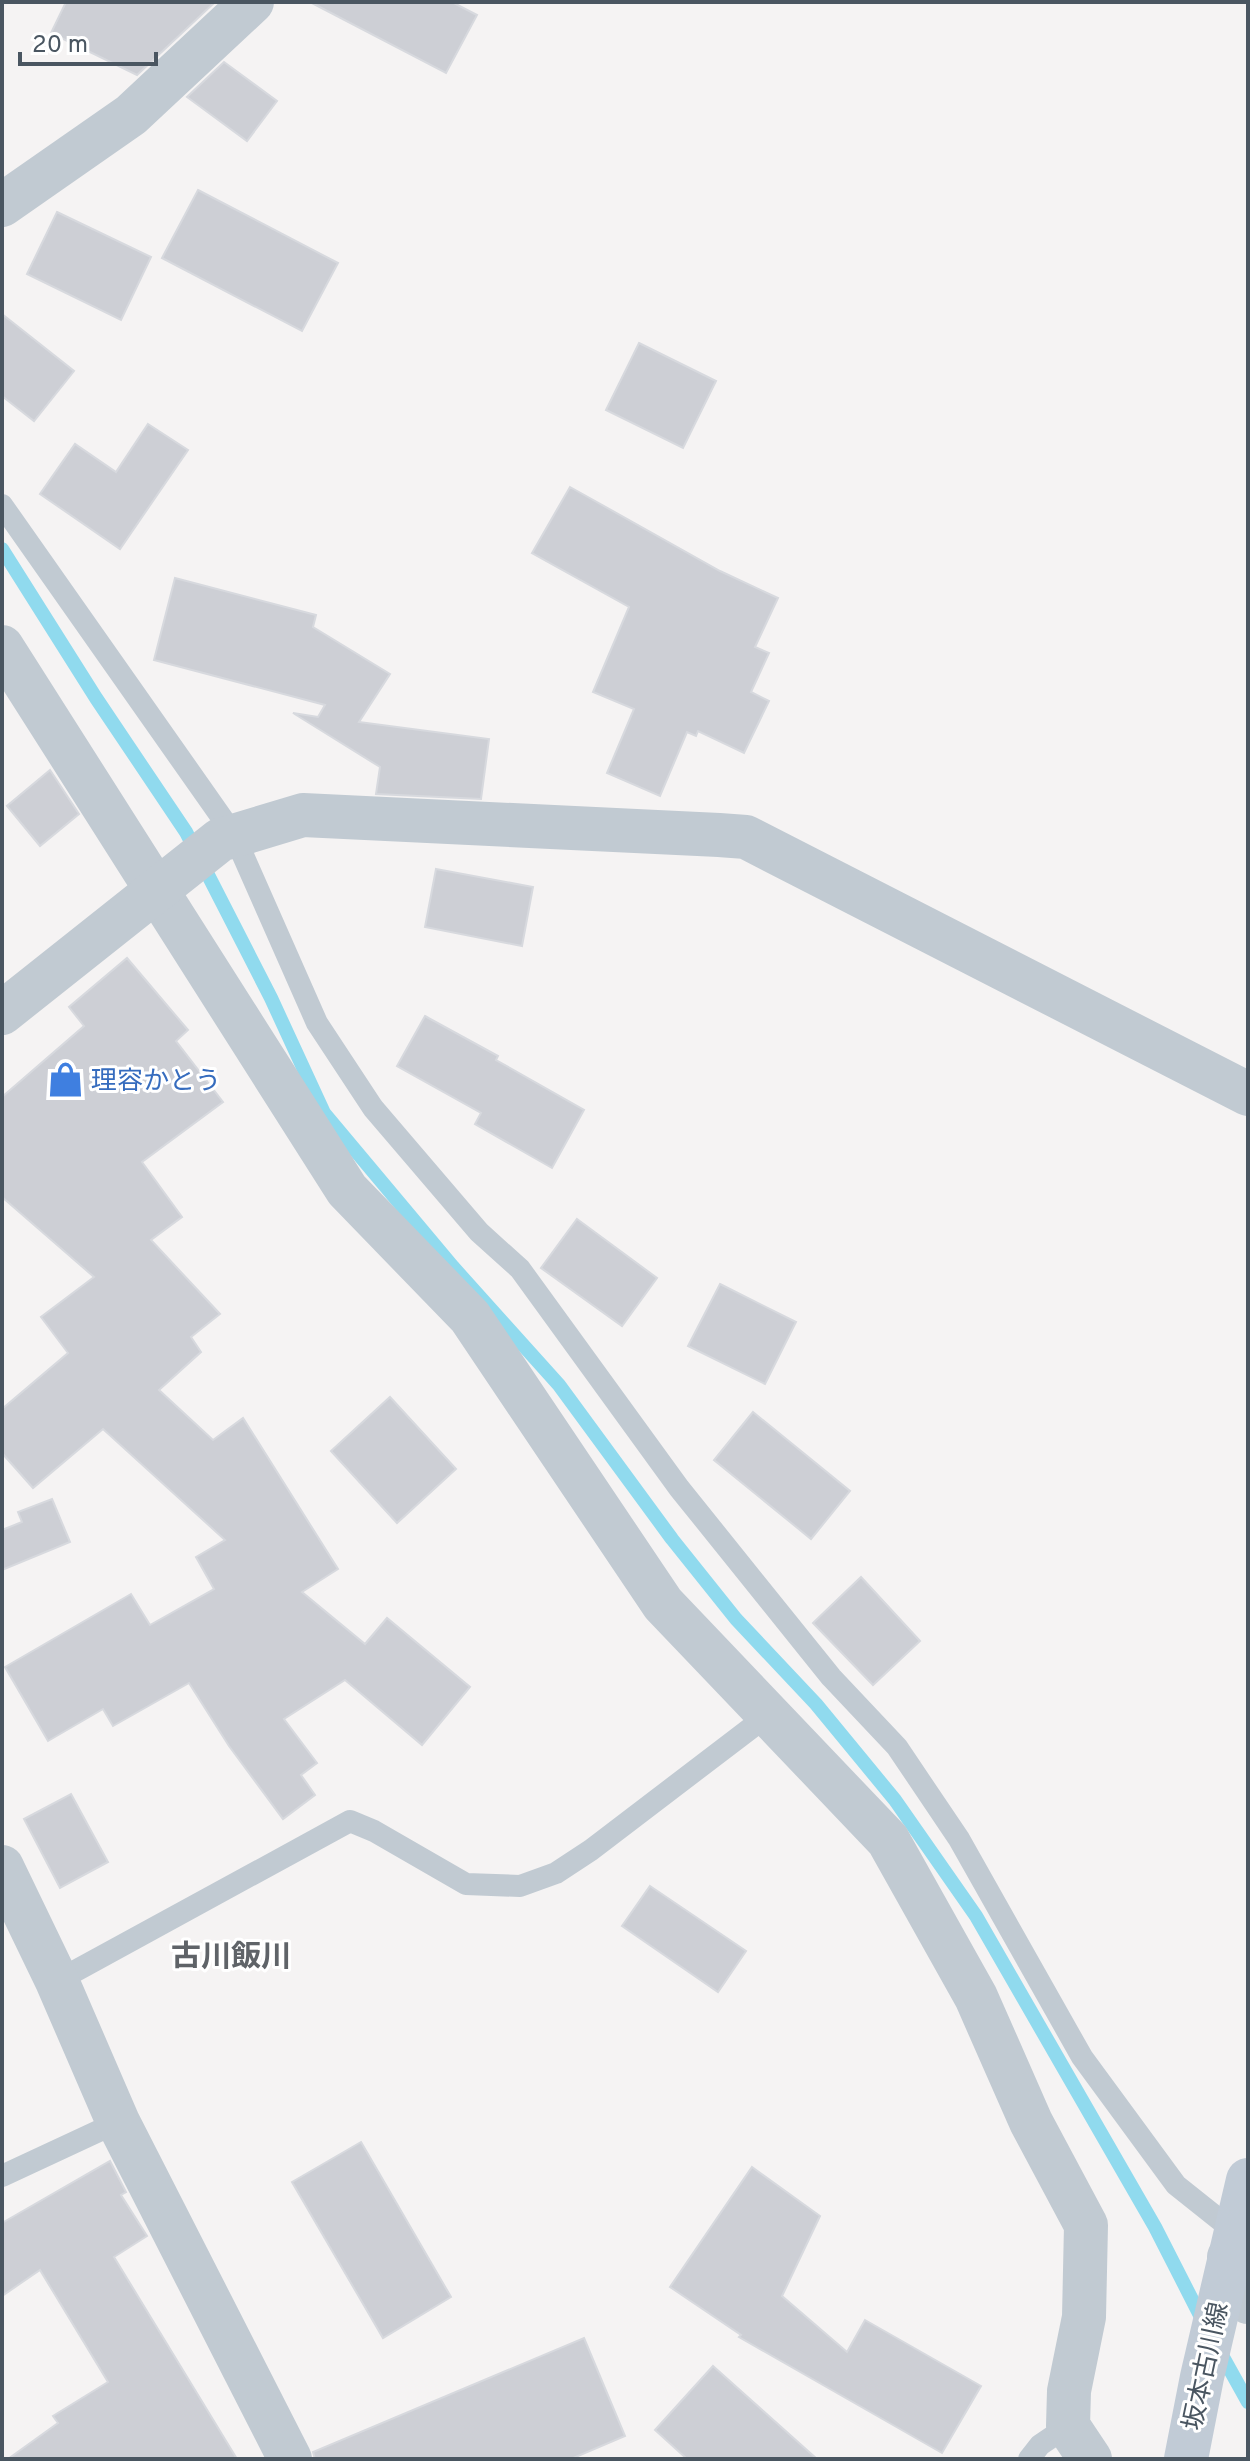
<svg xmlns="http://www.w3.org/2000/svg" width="1250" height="2461" font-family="Overpass,'Noto Sans JP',sans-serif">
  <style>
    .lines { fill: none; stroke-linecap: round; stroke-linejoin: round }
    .stream { stroke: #90daee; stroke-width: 14 }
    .building { fill: #cdcfd5; stroke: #d7d9de; stroke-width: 2 }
    .lane { stroke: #c1cad2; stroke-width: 22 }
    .street { stroke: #c1cad2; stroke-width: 44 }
    .secondary { stroke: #c1cbd6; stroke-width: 44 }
    .labels { text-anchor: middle; stroke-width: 6; stroke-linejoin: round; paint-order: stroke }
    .shop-label { font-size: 26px; fill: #366cbe; stroke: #fff; text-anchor: start }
    .street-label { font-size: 26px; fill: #4a5661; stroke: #fff }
    .quarter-label { font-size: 30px; font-weight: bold; fill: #5f6368; stroke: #fff }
  </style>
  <rect width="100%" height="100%" fill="#f5f3f3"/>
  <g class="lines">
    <!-- stream -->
    <g class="stream">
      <path d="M2 549 96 698 186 832 271 998 324 1113 453 1267 559 1385 672 1539 736 1619 816 1704 895 1800 976 1916 1155 2227 1205 2325"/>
      <path d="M1219 2350 1248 2402"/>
    </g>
  </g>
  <!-- building -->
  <g class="building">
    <path d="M66 2H215L137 75 51 33Z"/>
    <path d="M310 2H452L477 15 446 73Z"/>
    <path d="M224 62 277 101 247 141 187 97Z"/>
    <path d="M198 190 338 263 302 331 162 258Z"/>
    <path d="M57 212 151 257 121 320 27 274Z"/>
    <path d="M2 314 74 371 34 421 2 396Z"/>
    <path d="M639 343 716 381 683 448 606 410Z"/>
    <path d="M148 424 188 450 120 549 40 494 75 444 116 472Z"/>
    <path d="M570 487 720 571 778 598 755 647 769 653 751 692 769 701 744 753 698 731 696 736 687 732 660 796 607 773 634 709 593 692 629 607 532 553Z"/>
    <path d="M175 578 316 615 313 627 390 674 359 722 489 739 481 799 376 794 380 767 293 713 318 717 325 705 154 660Z"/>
    <path d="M50 770 79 814 40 846 7 806Z"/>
    <path d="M436 869 533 887 522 946 425 927Z"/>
    <path d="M127 958 188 1030 176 1041 223 1102 142 1162 182 1217 151 1240 220 1314 191 1337 201 1352 159 1390 213 1440 243 1418 338 1569 302 1592 365 1644 387 1618 470 1687 422 1745 345 1680 284 1719 317 1763 301 1775 315 1795 283 1819 229 1746 189 1683 113 1726 103 1709 48 1741 5 1667 131 1594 150 1625 214 1589 196 1557 225 1540 103 1429 33 1488 2 1453V1409L68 1353 41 1317 94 1277 2 1197V1097L84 1026 69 1007Z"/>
    <path d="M425 1016 498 1056 496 1060 584 1110 552 1168 475 1124 481 1113 397 1066Z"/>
    <path d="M577 1219 657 1278 622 1326 541 1268Z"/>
    <path d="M720 1284 796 1322 765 1384 688 1346Z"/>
    <path d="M390 1397 456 1469 397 1523 331 1451Z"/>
    <path d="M753 1412 850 1491 811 1539 714 1460Z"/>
    <path d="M52 1499 70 1542 2 1570V1530L22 1522 18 1512Z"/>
    <path d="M861 1577 920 1641 873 1685 813 1623Z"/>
    <path d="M71 1794 108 1862 60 1888 24 1819Z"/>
    <path d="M650 1886 746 1951 718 1992 622 1926Z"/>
    <path d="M361 2142 451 2297 383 2338 292 2182Z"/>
    <path d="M110 2161 126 2192 121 2195 147 2236 114 2257 237 2459H8L58 2423 53 2416 108 2382 40 2270 2 2296V2223Z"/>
    <path d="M752 2167 820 2216 782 2296 847 2352 865 2320 981 2386 942 2453 739 2337 741 2335 670 2287Z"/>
    <path d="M584 2338 625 2436 571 2459H315L313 2452Z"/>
    <path d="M713 2366 817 2459H687L655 2430Z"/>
  </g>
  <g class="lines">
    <!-- lane -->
    <g class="lane">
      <path d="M2 505 234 835 317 1023 373 1108 479 1232 520 1269 679 1488 831 1677 897 1747 959 1839 1082 2057 1176 2185 1235 2232"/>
      <path d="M57 1981 350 1821 374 1831 466 1884 520 1886 556 1873 591 1850 768 1715"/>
      <path d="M2 2176 118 2122"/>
      <path d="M1029 2459 1040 2445 1068 2426"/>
    </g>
    <!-- street -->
    <g class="street">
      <path d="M2 205 131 115 252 2"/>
      <path d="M2 647 347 1190 470 1317 663 1604 888 1840 976 1997 1031 2122 1086 2225 1084 2317 1069 2391 1068 2426 1090 2459"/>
      <path d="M2 1013 220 840 303 815 719 835 746 837 1248 1094"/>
      <path d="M2 1867 57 1981 118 2122 290 2459"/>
      <path d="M1229 2257 1248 2302"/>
    </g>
    <!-- secondary -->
    <path class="secondary" d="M1186 2459 1202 2377 1248 2180"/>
  </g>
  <!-- icons -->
  <defs>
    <symbol id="shop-bare" viewBox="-9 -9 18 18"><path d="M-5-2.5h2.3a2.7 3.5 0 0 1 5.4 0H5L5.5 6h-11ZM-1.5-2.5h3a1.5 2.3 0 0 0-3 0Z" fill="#3f7fe0" stroke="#fff" stroke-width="2.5" paint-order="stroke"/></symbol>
  </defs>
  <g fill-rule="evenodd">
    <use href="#shop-bare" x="40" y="1054" width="51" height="51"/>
  </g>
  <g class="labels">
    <!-- shop labels -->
    <g class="shop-label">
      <text x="91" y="1089">理容かとう</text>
    </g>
    <!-- street labels -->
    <g class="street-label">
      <text transform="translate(1205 2366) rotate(-78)" y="9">坂本古川線</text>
    </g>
    <!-- quarter labels -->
    <g class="quarter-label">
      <text x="231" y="1966">古川飯川</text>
    </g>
  </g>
  <!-- border -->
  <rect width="1250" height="2461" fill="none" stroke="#4a5661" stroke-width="8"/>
  <!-- scale -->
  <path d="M20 52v12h136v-12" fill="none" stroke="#4a5661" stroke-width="4"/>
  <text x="32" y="52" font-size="24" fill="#4a5661" stroke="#ffffff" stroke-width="6" paint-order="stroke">20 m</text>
</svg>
